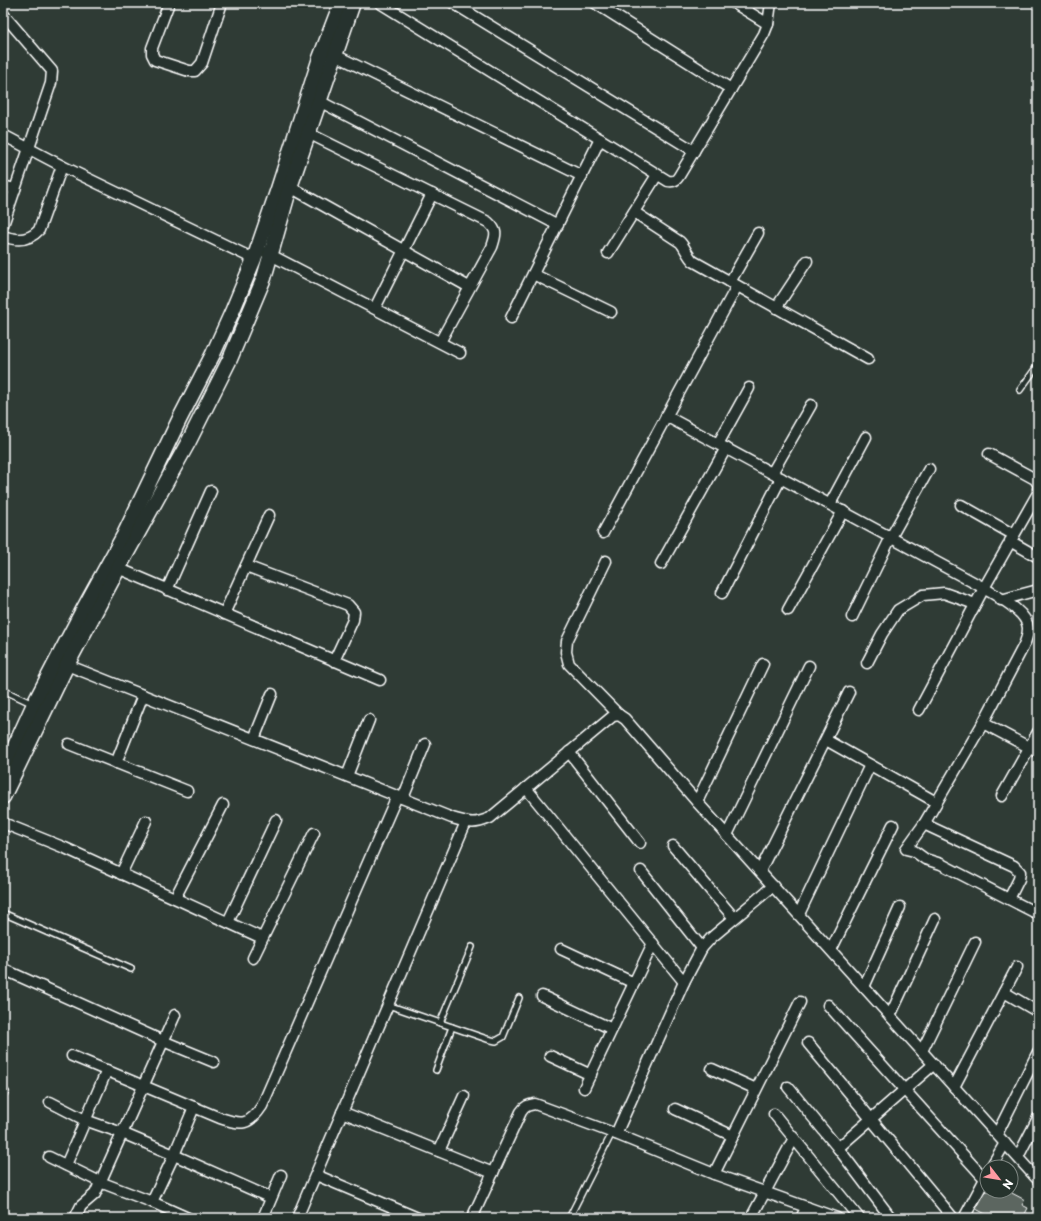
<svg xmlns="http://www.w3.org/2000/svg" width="1041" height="1221" font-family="'Playpen Sans',sans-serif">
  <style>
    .building { fill: #5b6661; stroke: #fff }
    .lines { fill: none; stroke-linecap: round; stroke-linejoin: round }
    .lane-casing { stroke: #fff; stroke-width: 8 }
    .street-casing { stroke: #fff; stroke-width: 13 }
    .secondary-casing { stroke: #fff; stroke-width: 17 }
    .lane { stroke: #26332d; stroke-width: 5 }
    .street { stroke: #26332d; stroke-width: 10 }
    .secondary { stroke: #26332d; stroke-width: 14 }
  </style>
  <rect width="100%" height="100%" fill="#2f3b35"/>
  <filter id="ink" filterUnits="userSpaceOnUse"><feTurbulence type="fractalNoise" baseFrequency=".025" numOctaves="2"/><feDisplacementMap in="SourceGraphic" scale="8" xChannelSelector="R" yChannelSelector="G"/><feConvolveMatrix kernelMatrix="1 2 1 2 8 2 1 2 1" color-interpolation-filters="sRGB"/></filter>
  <g filter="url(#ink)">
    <!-- building -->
    <path class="building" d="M986 1191H1008L1025 1200 1022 1205 1028 1208 1023 1218H993L976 1209Z"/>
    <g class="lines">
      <defs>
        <g id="lane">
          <path d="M1020 390 1038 365"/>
          <path d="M3 690 33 704"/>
          <path d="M3 913 131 969"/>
          <path d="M388 1005 487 1039 496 1041 503 1037 519 998"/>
          <path d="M440 1023 472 947"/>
          <path d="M436 1070 452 1027"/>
          <path d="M3 1090 6 1092"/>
          <path d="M569 1218 612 1133"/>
        </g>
        <g id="street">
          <path d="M169 3 152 48V54L155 60 189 71H195L202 63 222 3"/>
          <path d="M380 3 668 181C673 182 676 181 679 176L764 34 768 24 771 3"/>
          <path d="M453 3 694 151"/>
          <path d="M595 3 731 89"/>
          <path d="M734 3 768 24"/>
          <path d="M3 14 52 71 51 83 3 225"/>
          <path d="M335 55 582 176"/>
          <path d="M319 101 558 225"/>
          <path d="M308 133 488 222C498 231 496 235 492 247L440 342"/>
          <path d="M3 135 62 166 254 259"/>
          <path d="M3 186 15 189"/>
          <path d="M290 187 469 287"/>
          <path d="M634 212 680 242C685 247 687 255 693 261L868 359"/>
          <path d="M3 236C16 241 29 241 39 230L62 166"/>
          <path d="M265 252 460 353"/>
          <path d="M608 253 657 175"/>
          <path d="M533 274 611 312"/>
          <path d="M730 282 758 233"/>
          <path d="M375 308 432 194"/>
          <path d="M776 308 807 261"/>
          <path d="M511 318 600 139"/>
          <path d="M666 416 984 588C996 596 1027 611 1028 628 1028 634 1026 641 1023 647L983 723 924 824 906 849 914 851 925 859 941 864 1038 914"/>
          <path d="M718 444 749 388"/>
          <path d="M989 454 1035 479 1038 484"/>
          <path d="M772 473 811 405"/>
          <path d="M830 504 866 437"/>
          <path d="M961 505 1014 535"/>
          <path d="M603 533 737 286"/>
          <path d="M1010 541 1038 557"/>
          <path d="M606 561 567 641 566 652 569 664 619 715"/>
          <path d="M661 564 726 448"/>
          <path d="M113 566 380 680"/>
          <path d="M246 566 348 605 354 612 353 620 334 661"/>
          <path d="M167 590 211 491"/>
          <path d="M722 593 781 478"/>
          <path d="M1001 600 1038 590"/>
          <path d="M788 610 843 511"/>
          <path d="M224 614 269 515"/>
          <path d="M852 617 891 537 929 469"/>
          <path d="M62 663 452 818C470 823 473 825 490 818L613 716 619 715 625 719 697 802 1038 1180"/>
          <path d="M867 663 882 634 898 610 923 595 944 593 975 604"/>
          <path d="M919 710 984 588 1038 493V489"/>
          <path d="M983 723 1038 752"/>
          <path d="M254 739 272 694"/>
          <path d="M826 740 936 802"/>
          <path d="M69 744 187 791"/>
          <path d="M569 752 640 843"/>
          <path d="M116 763 143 695"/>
          <path d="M347 776 369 720"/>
          <path d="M526 788 684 982"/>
          <path d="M1002 796 1038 732"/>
          <path d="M403 798 425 744"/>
          <path d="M697 802 763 664"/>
          <path d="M3 823 65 848 262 938"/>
          <path d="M924 824 1014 866 1020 872 1019 879 1009 899"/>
          <path d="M727 835 809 666"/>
          <path d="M673 846 734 918"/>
          <path d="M641 871 702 948"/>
          <path d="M760 871 849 692"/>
          <path d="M121 874 146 821"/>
          <path d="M175 898 223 805"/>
          <path d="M799 914 870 765"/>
          <path d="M228 922 276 820"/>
          <path d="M561 949 634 983"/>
          <path d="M831 950 893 825"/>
          <path d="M253 958 314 833"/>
          <path d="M3 969 163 1041 214 1062"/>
          <path d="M864 987 900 907"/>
          <path d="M1004 992 1038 1012"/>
          <path d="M542 996 612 1029"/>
          <path d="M828 1005 985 1179"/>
          <path d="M890 1016 935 919"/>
          <path d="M808 1043 953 1218"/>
          <path d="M922 1051 975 942"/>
          <path d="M72 1056 220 1118C242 1125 249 1126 262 1106L397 796"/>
          <path d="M550 1056 591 1075"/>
          <path d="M712 1069 756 1089"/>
          <path d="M788 1087 838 1148 891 1218"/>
          <path d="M954 1087 1017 967"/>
          <path d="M584 1088 653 943"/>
          <path d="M50 1102 85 1120 122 1133 174 1155 271 1198"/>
          <path d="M675 1109 733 1136"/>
          <path d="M342 1112 493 1173"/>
          <path d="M774 1114 859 1218"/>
          <path d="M616 1134 684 982 702 948 711 938 773 886"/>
          <path d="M997 1134 1038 1052"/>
          <path d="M838 1148 934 1064"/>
          <path d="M439 1151 464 1096"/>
          <path d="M49 1157 100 1182 152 1202 188 1218"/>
          <path d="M1018 1157 1038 1118"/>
          <path d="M66 1165 107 1070"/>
          <path d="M991 1167 1005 1143"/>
          <path d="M714 1174 800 1002"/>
          <path d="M316 1175 418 1218"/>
          <path d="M152 1202 174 1155 194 1107"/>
          <path d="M75 1218 81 1206 95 1194 175 1015"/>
          <path d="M263 1218 281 1175"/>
          <path d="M297 1218 466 822"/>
          <path d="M472 1218 521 1112C525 1106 528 1105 535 1104L616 1134 714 1174 837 1218"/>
          <path d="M751 1218 794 1138"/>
          <path d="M801 1218 807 1207"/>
          <path d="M964 1218 987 1175"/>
        </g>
        <g id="secondary">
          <path d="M3 772 34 704 83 610 124 535 180 418 213 354 232 312 254 259 278 189 320 58 341 3"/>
          <path d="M3 797 67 665 118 569 189 441 230 359 264 278 290 187 353 3"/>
        </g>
      </defs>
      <!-- lane casing -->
      <use href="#lane" class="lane-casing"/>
      <!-- street casing -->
      <use href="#street" class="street-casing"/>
      <!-- secondary casing -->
      <use href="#secondary" class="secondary-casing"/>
      <!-- lane -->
      <use href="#lane" class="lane"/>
      <!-- street -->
      <use href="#street" class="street"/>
      <!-- secondary -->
      <use href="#secondary" class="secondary"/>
    </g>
  </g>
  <!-- margin -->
  <rect width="1041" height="1221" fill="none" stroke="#26332d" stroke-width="16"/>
  <rect x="8" y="8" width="1025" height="1205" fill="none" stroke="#fff" stroke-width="1.5" filter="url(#ink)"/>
  <!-- north arrow -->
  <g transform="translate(999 1179) rotate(121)"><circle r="19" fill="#26332d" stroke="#7d8581"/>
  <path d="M0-3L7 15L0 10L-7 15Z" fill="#ff9aa2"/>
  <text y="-6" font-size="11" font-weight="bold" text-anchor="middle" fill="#ffffff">N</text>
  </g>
</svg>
